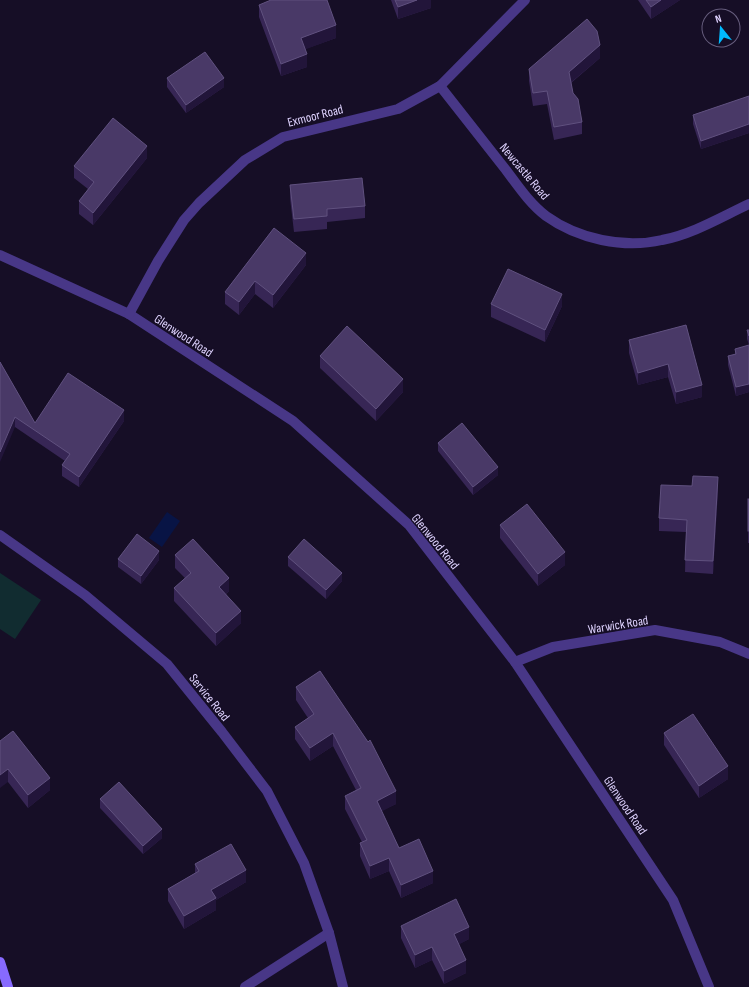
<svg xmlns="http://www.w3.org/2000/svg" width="749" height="987" font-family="'Sofia Sans Condensed',sans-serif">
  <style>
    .green { fill: #112c30 }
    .water { fill: #081445 }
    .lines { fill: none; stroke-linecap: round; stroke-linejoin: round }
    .street { stroke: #483787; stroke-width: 10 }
    .secondary { stroke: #876aff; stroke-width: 10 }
    .wall { fill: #372655 }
    .shaded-wall { fill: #22153a }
    .building { fill: #493967; stroke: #60517f }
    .labels { text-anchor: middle; stroke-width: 3; stroke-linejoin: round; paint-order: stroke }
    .street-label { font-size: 13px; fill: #dfd3ff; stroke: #160e26 }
  </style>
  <rect width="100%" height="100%" fill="#160e26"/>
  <!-- green -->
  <path class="green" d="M0 573 41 600 15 639 0 629Z"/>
  <!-- water -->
  <path class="water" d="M167 512 180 521 162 547 149 538Z"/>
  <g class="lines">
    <!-- street -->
    <g class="street">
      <path d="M440 86C462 114 484 142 506 170 518 186 530 204 546 216 578 239 624 249 662 240 693 234 721 217 749 204"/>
      <path d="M0 255 129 314 293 421 409 525 515 662 673 900 709 987"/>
      <path d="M129 314 158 261 184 220 199 203 245 160 283 137 398 109 440 86 525 0"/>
      <path d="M0 535 85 595 167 664 222 732 267 791 304 863 329 933 343 987"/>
      <path d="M515 662 553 647 655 630 720 642 749 654"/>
      <path d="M245 987 329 933"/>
    </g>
    <!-- secondary -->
    <path class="secondary" d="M0 962 8 987"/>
  </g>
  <!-- wall -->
  <g class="wall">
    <path d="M391 0H431V8L398 19Z"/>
    <path d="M638 0H680L651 19Z"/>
    <path d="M259 5 336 38 305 49 307 67 281 76 259 17Z"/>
    <path d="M600 58 571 83 573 93 582 122V134L554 140 547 104 533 106 529 81V69Z"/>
    <path d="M167 78 224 87 186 113 167 87Z"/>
    <path d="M749 96V133L701 149 693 124V115Z"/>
    <path d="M147 158 93 225 79 214V201L88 189 74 178V166Z"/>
    <path d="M290 185 365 206V218L327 222V229L294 232 290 198Z"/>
    <path d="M274 228 306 265 273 308 255 294 239 315 225 304V292Z"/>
    <path d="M491 304 562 306 545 342 491 317Z"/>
    <path d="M686 325 702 397 676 404 668 377 638 385 629 353V340Z"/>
    <path d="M747 330H749V345L747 339Z"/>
    <path d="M749 345V392L736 396 728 365V356L735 355V349Z"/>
    <path d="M320 356 403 392 376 421 320 368Z"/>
    <path d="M0 362 35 423 124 421 79 487 62 476V465L65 461 15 427Z"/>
    <path d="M438 443 498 475 473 495 438 451Z"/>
    <path d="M718 490 713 574 685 572 686 532 659 531V518Z"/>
    <rect x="748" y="499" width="1" height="44"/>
    <path d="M500 525 565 565 538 586 500 538Z"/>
    <path d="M175 555 229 591 226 594 241 623 216 646 174 601V588L185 578 175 568Z"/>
    <path d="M288 557 342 581 326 599 288 566Z"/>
    <path d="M118 559 159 560 141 584 118 567Z"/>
    <path d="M296 687 396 804 381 811 399 848 433 883 401 898 389 871 370 879 360 856V843L362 842 345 809V796L356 790 333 746 310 761 295 739V727L308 718 296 700Z"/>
    <path d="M664 733 728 779 699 798 664 745Z"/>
    <path d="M0 741 50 790 28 808 8 782Z"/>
    <path d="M100 799 162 838 143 854 100 808Z"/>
    <path d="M195 864 246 882 216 900V910L184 929 168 901V889L195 873Z"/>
    <path d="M401 926 469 939 459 944 466 973 444 984 432 960 415 968 401 938Z"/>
  </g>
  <!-- shaded-wall -->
  <g class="shaded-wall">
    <path d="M417 0H431V8L398 19V7Z"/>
    <path d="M661 0H680L651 19V7Z"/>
    <path d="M336 25V38L301 51V38Z"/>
    <path d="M600 45V58L569 84V72Z"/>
    <path d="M307 54V67L281 76V64Z"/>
    <path d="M224 78V87L186 113V105Z"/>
    <path d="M749 124V133L701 149V141Z"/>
    <path d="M147 146V158L93 225V213Z"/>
    <path d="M306 253V265L273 308V295Z"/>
    <path d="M255 281V294L239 315V302Z"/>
    <path d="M562 294V306L545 342V330Z"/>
    <path d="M668 364V377L638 385V373Z"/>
    <path d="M403 379V392L376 421V409Z"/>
    <path d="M749 384V392L736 396V387Z"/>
    <path d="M702 385V397L676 404V392Z"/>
    <path d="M124 410V421L79 487V477Z"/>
    <path d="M15 417V427L0 462V452Z"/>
    <path d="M498 467V475L473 495V487Z"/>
    <path d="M718 477V490L713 574V561Z"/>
    <path d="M159 551V560L141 584V576Z"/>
    <path d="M565 552V565L538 586V574Z"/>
    <path d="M342 573V581L326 599V590Z"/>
    <path d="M229 578V591L219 600V587Z"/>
    <path d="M241 611V623L216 646V633Z"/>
    <path d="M333 733V746L310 761V748Z"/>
    <path d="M728 766V779L699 798V786Z"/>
    <path d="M8 769V782L0 788V775Z"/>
    <path d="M50 778V790L28 808V795Z"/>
    <path d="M396 791V804L377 814V801Z"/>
    <path d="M162 829V838L143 854V846Z"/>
    <path d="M389 858V871L370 879V866Z"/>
    <path d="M246 870V882L216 900V910L184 929V916L211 890Z"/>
    <path d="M433 871V883L401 898V885Z"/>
    <path d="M469 927V939L454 947V934Z"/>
    <path d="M432 947V960L415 968V955Z"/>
    <path d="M466 960V973L444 984V971Z"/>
  </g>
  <!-- building -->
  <g class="building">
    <path d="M271 0H327L336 25 301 38 307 54 281 64 259 5Z"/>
    <path d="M395 0H417L398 7Z"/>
    <path d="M646 0H661L651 7Z"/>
    <path d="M587 19 597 31 600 45 569 72 573 93 578 99 582 122 554 127 547 91 533 93 529 69Z"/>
    <path d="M205 52 224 78 186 105 167 78Z"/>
    <path d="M749 96V124L701 141 693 115Z"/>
    <path d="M113 118 147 146 93 213 79 201 94 182 74 166Z"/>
    <path d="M362 178 365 206 327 209V216L294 219 290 185Z"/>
    <path d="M274 228 306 253 273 295 255 281 239 302 225 292Z"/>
    <path d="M508 269 562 294 545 330 491 304Z"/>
    <path d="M686 325 702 385 676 392 668 364 638 373 629 340Z"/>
    <path d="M347 326 403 379 376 409 320 356Z"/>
    <path d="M747 330H749V336Z"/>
    <path d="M749 345V384L736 387 728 356 736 354 735 349Z"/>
    <path d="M0 362 35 423 68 373 124 410 79 477 62 465 70 454 15 417 0 452Z"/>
    <path d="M462 423 498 467 473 487 438 443Z"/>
    <path d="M693 476 718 477 713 561 685 560 687 520 659 518 661 485 692 486Z"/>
    <rect x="748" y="499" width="1" height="32"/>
    <path d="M527 504 565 552 538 574 500 525Z"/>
    <path d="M137 534 159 551 141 576 118 559Z"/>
    <path d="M193 539 229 578 219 587 241 611 216 633 174 588 191 573 175 555Z"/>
    <path d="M304 539 342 573 326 590 288 557Z"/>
    <path d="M320 671 368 742 370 740 396 791 377 801 399 848 419 839 433 871 401 885 389 858 370 866 360 843 367 840 345 796 361 788 333 733 310 748 295 727 314 714 296 687Z"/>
    <path d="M693 714 728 766 699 786 664 733Z"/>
    <path d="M13 731 50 778 28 795 8 769 0 775V741Z"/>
    <path d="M119 782 162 829 143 846 100 799Z"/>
    <path d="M231 844 246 870 211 890 216 898 184 916 168 889 199 871 195 864Z"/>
    <path d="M456 899 469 927 454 934 466 960 444 971 432 947 415 955 401 926Z"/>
  </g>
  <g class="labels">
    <!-- street labels -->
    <g class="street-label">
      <text transform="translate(315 115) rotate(-14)" y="5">Exmoor Road</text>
      <text transform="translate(525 171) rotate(50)" y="5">Newcastle Road</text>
      <text transform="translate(184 335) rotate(33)" y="5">Glenwood Road</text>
      <text transform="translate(436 541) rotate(51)" y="5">Glenwood Road</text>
      <text transform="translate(618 624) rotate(-9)" y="5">Warwick Road</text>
      <text transform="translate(210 697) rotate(51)" y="5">Service Road</text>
      <text transform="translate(626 805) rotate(56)" y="5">Glenwood Road</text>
    </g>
  </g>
  <!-- north arrow -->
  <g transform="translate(721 28) rotate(343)"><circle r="19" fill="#160e26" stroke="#665d7d"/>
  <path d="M0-3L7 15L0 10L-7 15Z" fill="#00bafe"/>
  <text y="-6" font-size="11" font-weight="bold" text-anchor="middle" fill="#dfd3ff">N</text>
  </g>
</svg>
